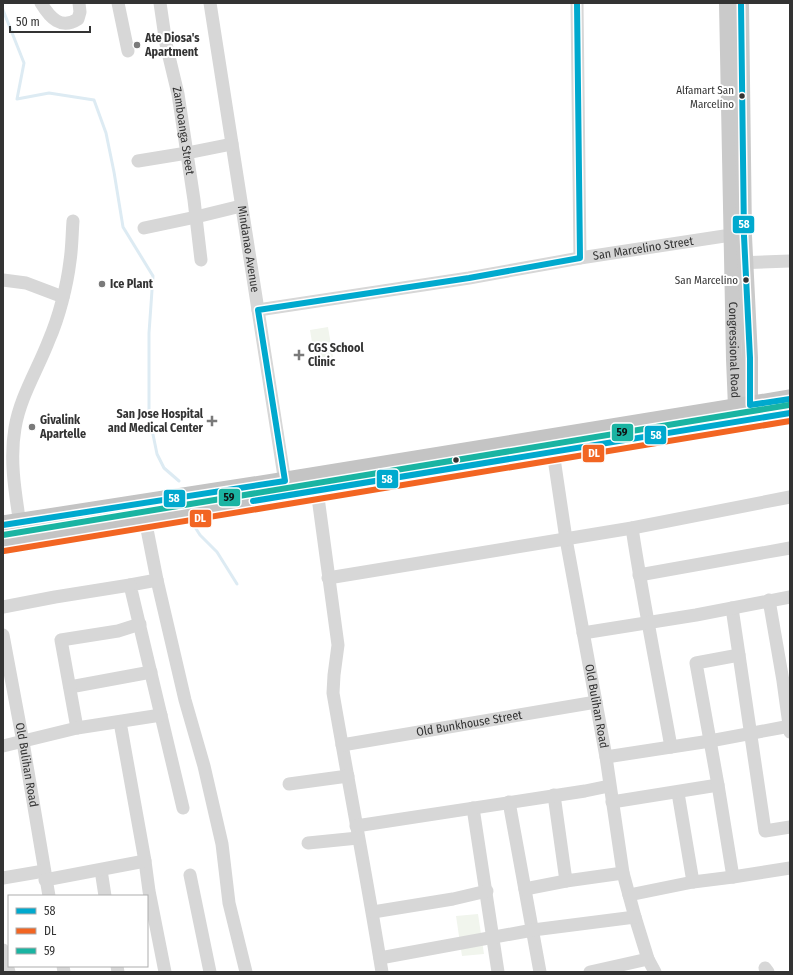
<svg xmlns="http://www.w3.org/2000/svg" width="793" height="975" font-family="'Fira Sans Condensed',sans-serif">
  <style>
    .green { fill: #f1f5ed }
    .lines { fill: none; stroke-linecap: round; stroke-linejoin: round }
    .stream { stroke: #ddebf3; stroke-width: 3 }
    .minor { stroke: #d7d7d7; stroke-width: 13 }
    .major { stroke: #cacaca; stroke-width: 16 }
    .highway { stroke: #c4c4c4; stroke-width: 19 }
    .bus-1-casing { stroke: #fff; stroke-width: 9 }
    .bus-2-casing { stroke: #fff; stroke-width: 9 }
    .bus-3-casing { stroke: #fff; stroke-width: 9 }
    .bus-1 { stroke: #00a9ce; stroke-width: 6 }
    .bus-2 { stroke: #f26522; stroke-width: 6 }
    .bus-3 { stroke: #1ab4a2; stroke-width: 6 }
    .poi-dot { fill: #7a7a7a; stroke: #fff; stroke-width: 1.5 }
    .bus-dot { fill: #333; stroke: #fff; stroke-width: 1.5 }
    .labels { text-anchor: middle; stroke-width: 4; stroke-linejoin: round; paint-order: stroke }
    .bus-label { font-size: 11px; fill: #333; stroke: #fff; text-anchor: end }
    .poi-label { font-size: 12px; font-weight: bold; fill: #333; stroke: #fff; text-anchor: start }
    .street-label { font-size: 12px; fill: #333; stroke: #fff }
    .line-badge { stroke: #fff; stroke-width: 1.5 }
    .badge-label { font-size: 11px; text-anchor: middle; font-weight: bold; fill: #fff }
    .pale-badge-label { font-size: 11px; text-anchor: middle; font-weight: bold; fill: #111 }
  </style>
  <rect width="100%" height="100%" fill="#fff"/>
  <!-- green -->
  <g class="green">
    <path d="M328 327 333 357 315 361 310 330Z"/>
    <path d="M478 914 484 954 462 956 456 916Z"/>
  </g>
  <g class="lines">
    <!-- stream -->
    <g class="stream">
      <path d="M3 10 24 63 17 99 49 93 94 100 106 133 114 172 123 227 153 276 149 333V415L157 454 164 468 179 481"/>
      <path d="M193 524 200 535 217 552 237 584"/>
    </g>
    <!-- minor -->
    <g class="minor">
      <path d="M41 3C50 18 61 30 78 19L80 12 79 3"/>
      <path d="M118 3 128 51"/>
      <path id="s1" d="M160 3 166 44 178 94 194 200 201 260"/>
      <path id="s2" d="M210 3 286 489"/>
      <path d="M577 3 580 258"/>
      <path d="M138 161 187 153 232 144"/>
      <path d="M144 228 196 217 241 206"/>
      <path d="M736 263 790 261"/>
      <path d="M3 280 26 283 63 297"/>
      <path id="s3" d="M258 310 469 278 580 258 731 235H740"/>
      <path id="s4" d="M552 445 566 539 606 757 623 873 635 917 648 959 655 972"/>
      <path d="M317 490 338 645 334 675 333 693C349 786 367 879 382 972"/>
      <path d="M145 519 157 580 185 700 204 766 222 844 229 903 246 972"/>
      <path d="M632 528C643 601 658 674 671 747"/>
      <path d="M21 531C16 497 9 462 15 428 20 397 38 369 49 340 59 317 67 286 70 261 72 248 72 234 73 221"/>
      <path d="M639 575 790 548"/>
      <path d="M328 578 632 528 790 497"/>
      <path d="M157 580 130 585 183 808"/>
      <path d="M769 600 783 681 790 732"/>
      <path d="M3 607 55 597 130 585"/>
      <path d="M732 608 739 655"/>
      <path d="M583 633 696 615 790 597"/>
      <path id="s5" d="M3 635 23 742 49 896"/>
      <path d="M70 687 151 672"/>
      <path d="M120 722 145 861 149 891 165 972"/>
      <path d="M77 728 61 640 118 631 140 624"/>
      <path id="s6" d="M342 745 596 702"/>
      <path d="M3 746 77 728 161 715"/>
      <path d="M606 757 710 741 790 726"/>
      <path d="M289 784 348 776"/>
      <path d="M678 793 693 882"/>
      <path d="M554 795 566 881 623 873"/>
      <path d="M509 802 540 972"/>
      <path d="M612 802 718 785"/>
      <path d="M473 808 498 972"/>
      <path d="M356 826 585 791 609 786"/>
      <path d="M308 843 358 838"/>
      <path d="M101 870 105 896"/>
      <path d="M190 875 210 972"/>
      <path d="M733 877 718 785 696 663 739 655 765 831 790 827"/>
      <path d="M3 878 44 871"/>
      <path d="M45 880 145 861"/>
      <path d="M525 889 566 881"/>
      <path d="M629 895 693 882 733 877 790 868"/>
      <path d="M373 912 453 899 487 891"/>
      <path d="M3 950 9 972"/>
      <path d="M380 958 533 930 635 917"/>
      <path d="M63 966 64 972"/>
      <path d="M117 966 118 972"/>
      <path d="M765 968 768 972"/>
      <path d="M590 972 648 959"/>
    </g>
    <!-- major -->
    <g class="major">
      <path id="s7" d="M727 3 734 359 736 407 743 417"/>
      <path d="M741 3 744 236 750 358V405L746 416"/>
    </g>
    <!-- highway -->
    <g class="highway">
      <path d="M3 525 299 479 790 399"/>
      <path d="M3 543 790 413"/>
    </g>
    <defs>
      <g id="bus-1">
        <path d="M741 3 744 236 750 358V405L790 399"/>
        <path d="M253 501 790 413"/>
        <path d="M3 525 285 481 258 310 469 278 580 258 577 3"/>
      </g>
      <path id="bus-2" d="M4 551 790 421"/>
      <path id="bus-3" d="M3 535 789 405"/>
    </defs>
    <!-- bus-1 casing -->
    <use href="#bus-1" class="bus-1-casing"/>
    <!-- bus-2 casing -->
    <use href="#bus-2" class="bus-2-casing"/>
    <!-- bus-3 casing -->
    <use href="#bus-3" class="bus-3-casing"/>
    <!-- bus-1 -->
    <use href="#bus-1" class="bus-1"/>
    <!-- bus-2 -->
    <use href="#bus-2" class="bus-2"/>
    <!-- bus-3 -->
    <use href="#bus-3" class="bus-3"/>
  </g>
  <!-- markers -->
  <g class="poi-dot">
    <circle cx="137" cy="45" r="4"/>
    <circle cx="102" cy="284" r="4"/>
    <path d="M297 349h4v4h4v4h-4v4h-4v-4h-4v-4h4z"/>
    <path d="M210 415h4v4h4v4h-4v4h-4v-4h-4v-4h4z"/>
    <circle cx="32" cy="427" r="4"/>
  </g>
  <g class="bus-dot">
    <circle cx="742" cy="96" r="3.5"/>
    <circle cx="746" cy="280" r="3.5"/>
    <circle cx="456" cy="460" r="3.5"/>
  </g>
  <g class="labels">
    <!-- bus labels -->
    <g class="bus-label">
      <text x="734" y="94">Alfamart San<tspan x="734" dy="14">Marcelino</tspan></text>
      <text x="738" y="284">San Marcelino</text>
    </g>
    <!-- poi labels -->
    <g class="poi-label">
      <text x="145" y="42">Ate Diosa's<tspan x="145" dy="14">Apartment</tspan></text>
      <text x="110" y="288">Ice Plant</text>
      <text x="308" y="352">CGS School<tspan x="308" dy="14">Clinic</tspan></text>
      <text x="203" y="418" text-anchor="end">San Jose Hospital<tspan x="203" dy="14">and Medical Center</tspan></text>
      <text x="40" y="424">Givalink<tspan x="40" dy="14">Apartelle</tspan></text>
    </g>
    <!-- street labels -->
    <g class="street-label">
      <text dy="4" stroke="none"><textPath href="#s1" startOffset="130">Zamboanga Street</textPath></text>
      <text dy="4" stroke="none"><textPath href="#s2" startOffset="249">Mindanao Avenue</textPath></text>
      <text dy="4" stroke="none"><textPath href="#s3" startOffset="390">San Marcelino Street</textPath></text>
      <text dy="4" stroke="none"><textPath href="#s7" startOffset="347">Congressional Road</textPath></text>
      <text dy="4" stroke="none"><textPath href="#s4" startOffset="265">Old Bulihan Road</textPath></text>
      <text dy="4" stroke="none"><textPath href="#s6" startOffset="129">Old Bunkhouse Street</textPath></text>
      <text dy="4" stroke="none"><textPath href="#s5" startOffset="132">Old Bulihan Road</textPath></text>
    </g>
  </g>
  <g class="line-badge">
    <rect x="732" y="215" width="23" height="19" rx="4" fill="#00a9ce"/>
    <rect x="611" y="423" width="23" height="19" rx="4" fill="#1ab4a2"/>
    <rect x="644" y="425" width="23" height="20" rx="4" fill="#00a9ce"/>
    <rect x="582" y="444" width="23" height="19" rx="4" fill="#f26522"/>
    <rect x="376" y="469" width="23" height="20" rx="4" fill="#00a9ce"/>
    <rect x="218" y="488" width="23" height="19" rx="4" fill="#1ab4a2"/>
    <rect x="163" y="489" width="23" height="19" rx="4" fill="#00a9ce"/>
    <rect x="189" y="509" width="23" height="19" rx="4" fill="#f26522"/>
  </g>
  <g class="badge-label">
    <text x="744" y="228">58</text>
    <text x="656" y="439">58</text>
    <text x="594" y="457">DL</text>
    <text x="387" y="483">58</text>
    <text x="174" y="502">58</text>
    <text x="200" y="522">DL</text>
  </g>
  <g class="pale-badge-label">
    <text x="622" y="436">59</text>
    <text x="229" y="501">59</text>
  </g>
  <!-- border -->
  <rect width="793" height="975" fill="none" stroke="#333333" stroke-width="8"/>
  <!-- legend -->
  <rect x="8" y="895" width="140" height="72" fill="#ffffff" stroke="#adadad"/>
  <rect x="16" y="908" width="20" height="6" fill="#00a9ce" stroke="#adadad"/>
  <text x="44" y="915" font-size="12" fill="#333333">58</text>
  <rect x="16" y="928" width="20" height="6" fill="#f26522" stroke="#adadad"/>
  <text x="44" y="935" font-size="12" fill="#333333">DL</text>
  <rect x="16" y="948" width="20" height="6" fill="#1ab4a2" stroke="#adadad"/>
  <text x="44" y="955" font-size="12" fill="#333333">59</text>
  <!-- scale -->
  <path d="M10 26v6h80v-6" fill="none" stroke="#333333" stroke-width="2"/>
  <text x="16" y="26" font-size="12" fill="#333333" stroke="#ffffff" stroke-width="3" paint-order="stroke">50 m</text>
</svg>
